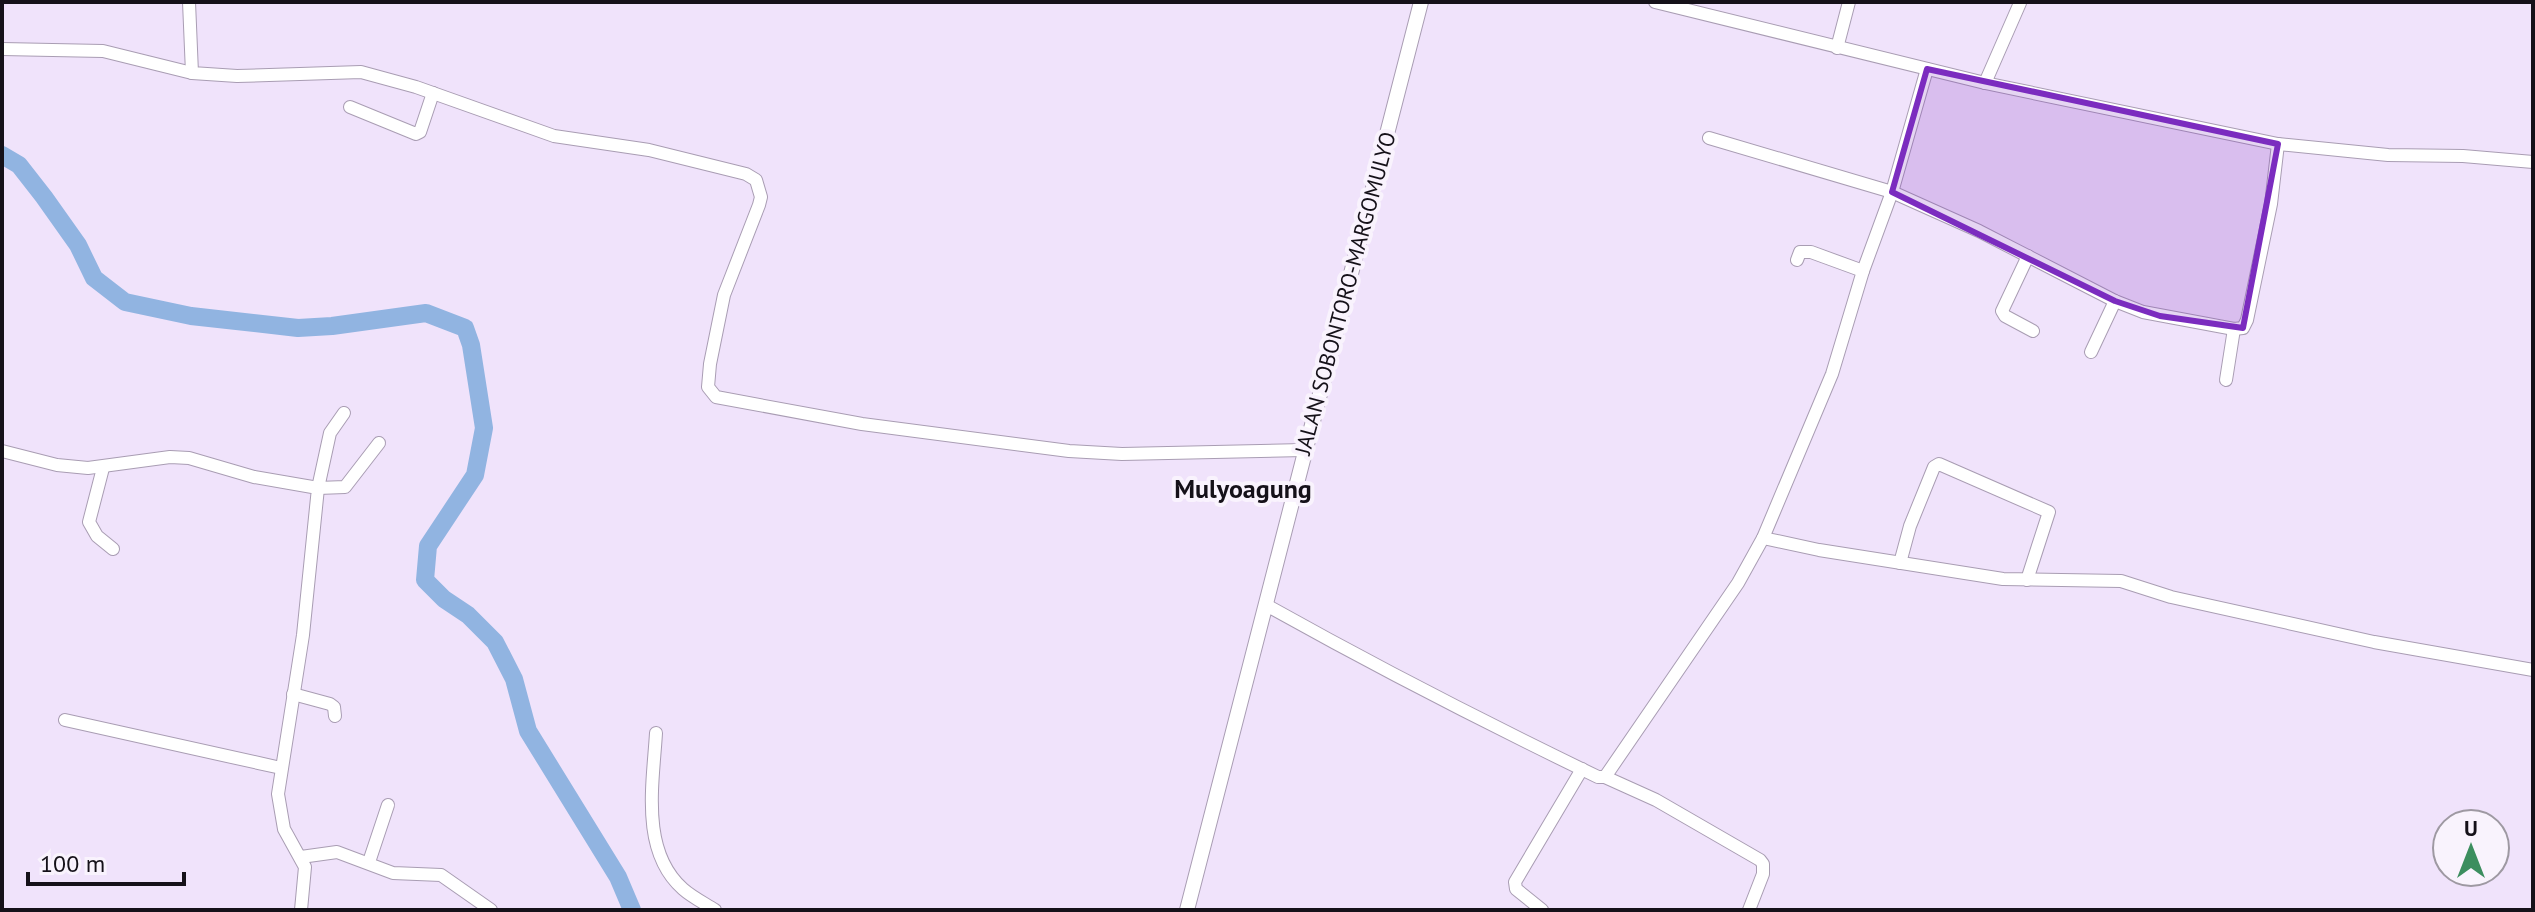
<svg xmlns="http://www.w3.org/2000/svg" width="2535" height="912" font-family="'PT Sans',sans-serif">
  <style>
    .lines { fill: none; stroke-linecap: round; stroke-linejoin: round }
    .river { stroke: #91b4e1; stroke-width: 18 }
    .minor-casing { stroke: #a99db3; stroke-width: 14 }
    .tertiary-casing { stroke: #a99db3; stroke-width: 16 }
    .minor { stroke: #fff; stroke-width: 12 }
    .tertiary { stroke: #fff; stroke-width: 14 }
    .marked { fill: #7b2cbf; fill-opacity: 0.2; stroke: #7b2cbf; stroke-width: 6; stroke-linejoin: round }
    .labels { text-anchor: middle; stroke-width: 8; stroke-linejoin: round; paint-order: stroke }
    .street-label { font-size: 22px; fill: #151119; stroke: #f9f3fd }
    .quarter-label { font-size: 26px; font-weight: bold; fill: #151119; stroke: #f9f3fd }
  </style>
  <rect width="100%" height="100%" fill="#f0e3fb"/>
  <g class="lines">
    <!-- river -->
    <path class="river" d="M2 155 19 165 44 197 78 245 94 278 125 302 191 316 298 328 332 326 426 313 465 328 471 345 484 428 475 475 428 546 425 580 444 599 468 615 495 642 514 679 528 731 618 877 632 910"/>
    <defs>
      <g id="minor">
        <path d="M189 2 192 73 237 76 361 72 416 87 554 136 649 150 746 174 756 180 761 197 759 205 724 295 710 364 708 387 716 397 862 424 1069 451 1122 454 1304 450"/>
        <path d="M1655 2 1985 83 2278 144 2388 155 2463 156 2533 162"/>
        <path d="M1837 48 1849 2"/>
        <path d="M2 49 103 51 192 73"/>
        <path d="M1985 83 2020 3"/>
        <path d="M350 107 416 134 420 132 433 93"/>
        <path d="M1709 138 1892 192 1979 231 2115 301 2143 312 2234 329 2243 328 2247 320 2271 204 2278 144"/>
        <path d="M2028 256 2002 311 2005 316 2033 331"/>
        <path d="M1797 260 1800 252H1811L1863 271"/>
        <path d="M2091 352 2115 301"/>
        <path d="M2226 380 2234 329"/>
        <path d="M344 413 330 433 318 488 345 487 379 443"/>
        <path d="M2 451 57 465 88 468 170 457 189 458 254 477 318 488 303 635 278 794 284 829 305 867 301 910"/>
        <path d="M103 468 89 522 97 536 113 549"/>
        <path d="M1763 538 1819 550 2003 579 2121 581 2171 597 2374 642 2533 670"/>
        <path d="M1900 563 1910 526 1934 467 1939 464 2049 512 2027 580"/>
        <path d="M1266 605C1375 666 1486 723 1598 777H1605L1738 583 1763 538 1832 374 1863 271 1892 192 1927 69"/>
        <path d="M293 694 330 704 334 707 335 716"/>
        <path d="M65 720 281 768"/>
        <path d="M656 733C653 784 640 851 683 889 692 897 704 903 715 910"/>
        <path d="M1605 777 1656 800 1760 860 1763 864V874L1749 910"/>
        <path d="M301 857 337 852 393 873 441 875 491 910"/>
        <path d="M369 862 388 805"/>
        <path d="M1542 910 1516 889 1515 882 1582 769"/>
      </g>
      <path id="tertiary" d="M1187 910 1421 2"/>
    </defs>
    <!-- minor casing -->
    <use href="#minor" class="minor-casing"/>
    <!-- tertiary casing -->
    <use href="#tertiary" class="tertiary-casing"/>
    <!-- minor -->
    <use href="#minor" class="minor"/>
    <!-- tertiary -->
    <use href="#tertiary" class="tertiary"/>
  </g>
  <!-- marked area -->
  <path class="marked" d="M1927 69 2278 144 2243 328 2160 316 2115 301 1892 192Z"/>
  <g class="labels">
    <!-- street labels -->
    <g class="street-label">
      <text transform="translate(1345 293) rotate(-75)" y="8">JALAN SOBONTORO-MARGOMULYO</text>
    </g>
    <!-- quarter labels -->
    <g class="quarter-label">
      <text x="1243" y="498">Mulyoagung</text>
    </g>
  </g>
  <!-- border -->
  <rect width="2535" height="912" fill="none" stroke="#151119" stroke-width="8"/>
  <!-- north arrow -->
  <g transform="translate(2471 848)"><circle r="38" fill="#f9f3fd" stroke="#9e99a2" stroke-width="2"/>
  <path d="M0-6L14 30L0 20L-14 30Z" fill="#3c8e5f"/>
  <text y="-12" font-size="22" font-weight="bold" text-anchor="middle" fill="#151119">U</text>
  </g>
  <!-- scale -->
  <path d="M28 872v12h156v-12" fill="none" stroke="#151119" stroke-width="4"/>
  <text x="40" y="872" font-size="24" fill="#151119" stroke="#f9f3fd" stroke-width="6" paint-order="stroke">100 m</text>
</svg>
